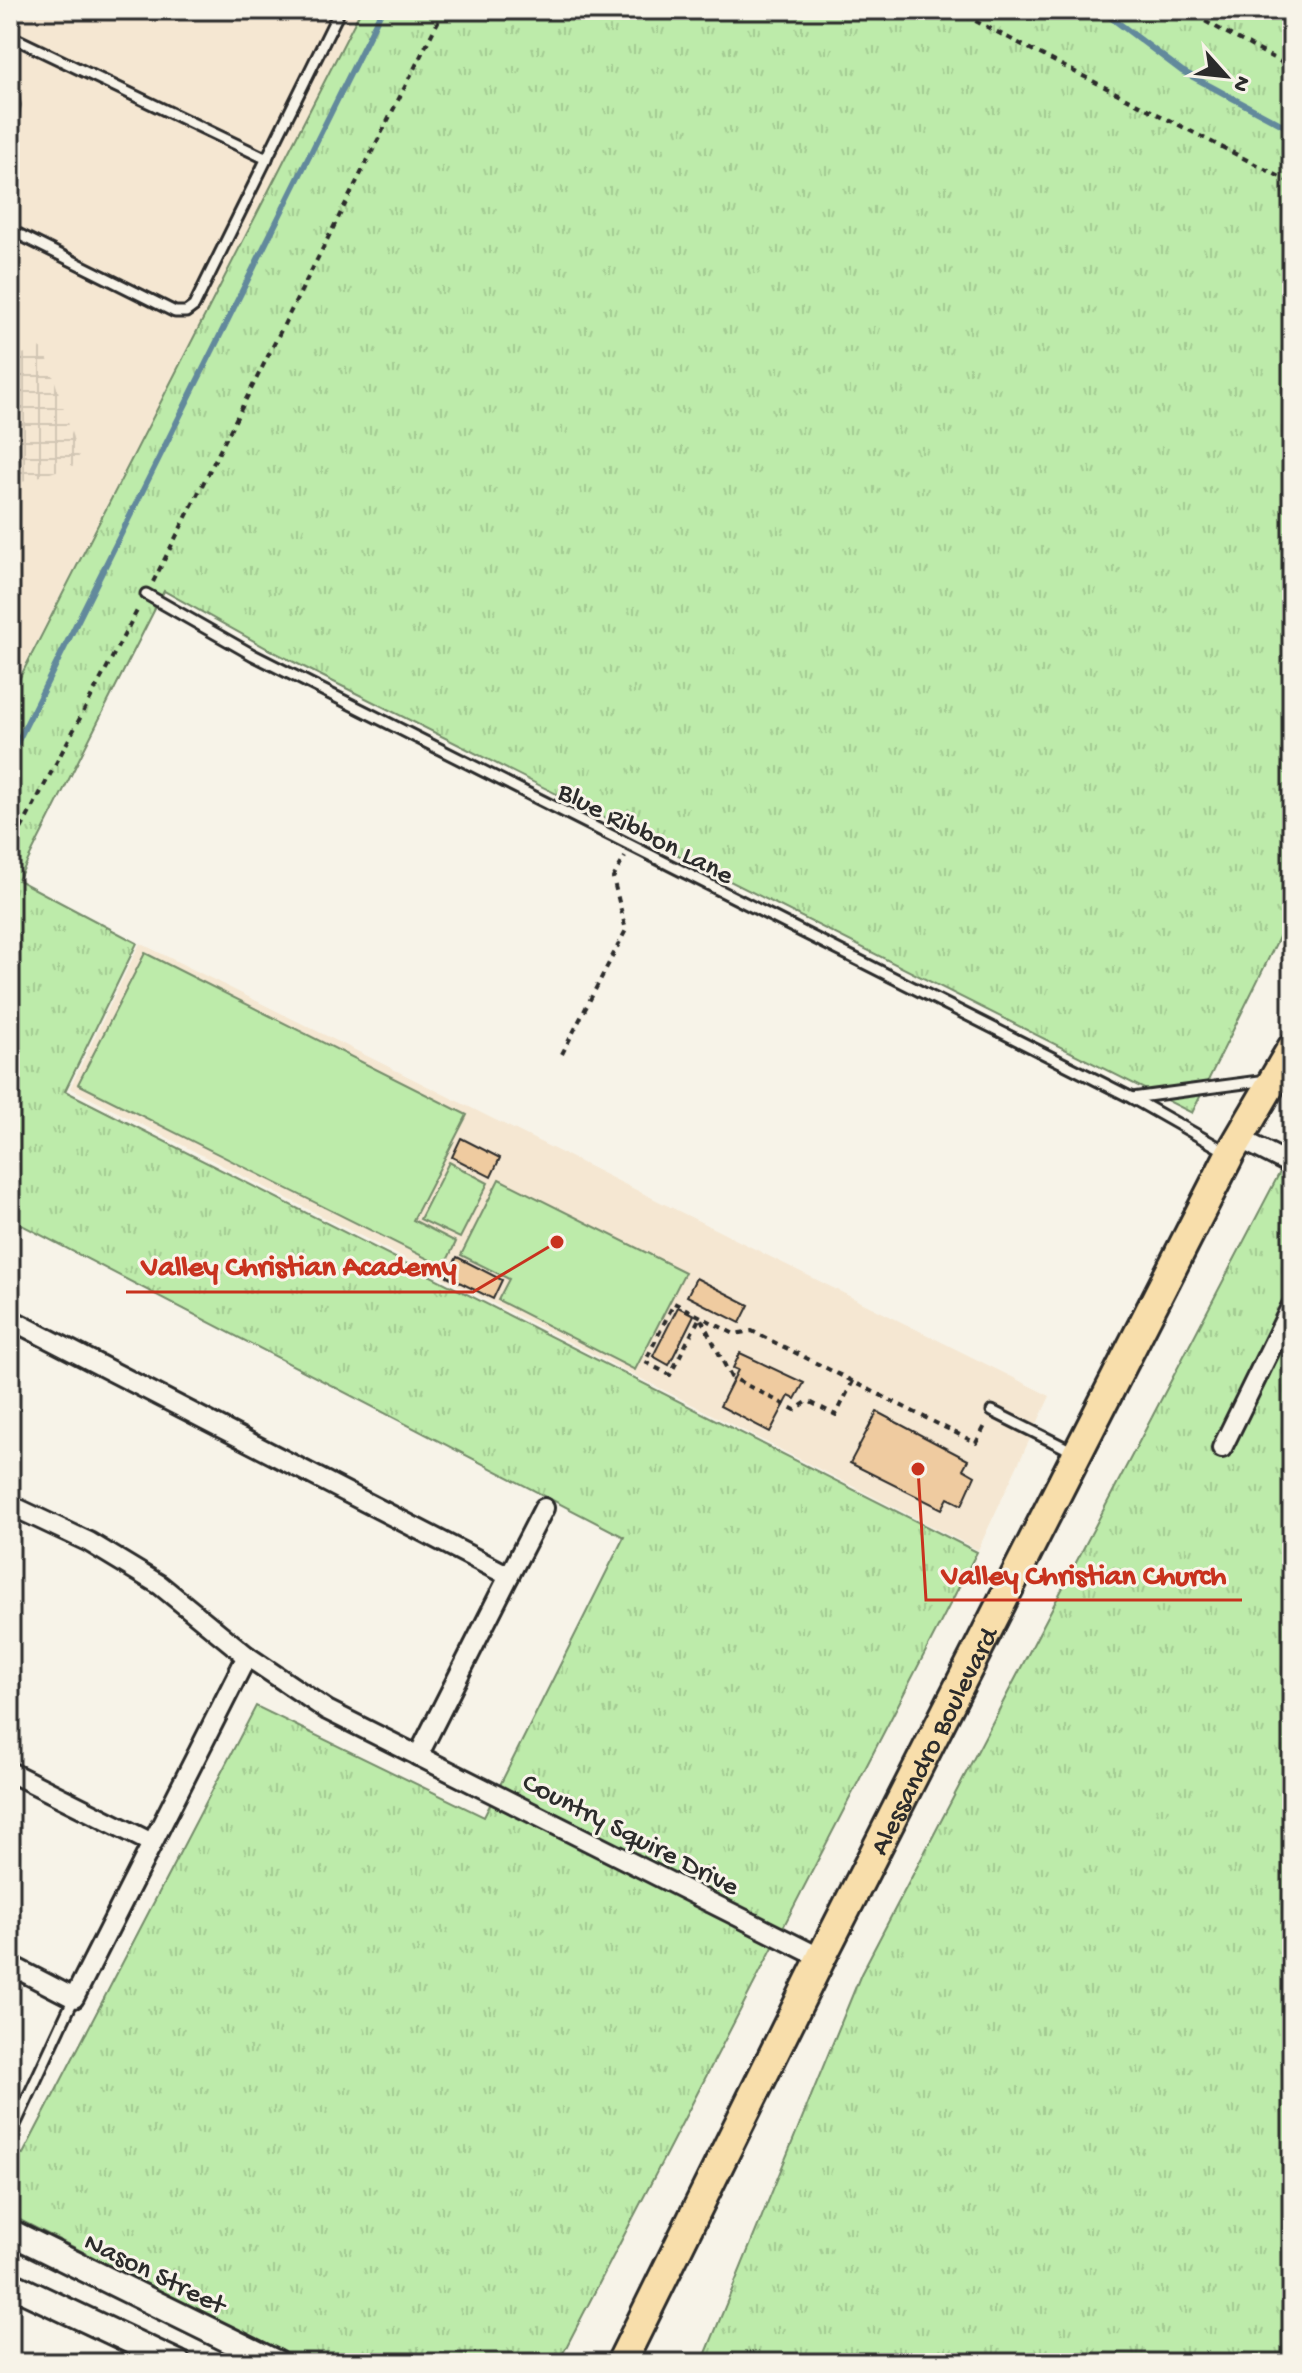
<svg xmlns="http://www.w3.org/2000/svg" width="1302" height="2373" font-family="'Gochi Hand',sans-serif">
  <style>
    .built { fill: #f5e7d2 }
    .industrial { fill: url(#industrial-grid) }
    .grass { fill: url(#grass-tufts); stroke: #748b6a; stroke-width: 2 }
    .park { fill: #bdebaa; stroke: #748b6a; stroke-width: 2 }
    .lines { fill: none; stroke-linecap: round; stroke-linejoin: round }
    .stream { stroke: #62899c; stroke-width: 6 }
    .building { fill: #efcba0; stroke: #2b2b2b; stroke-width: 2 }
    .lane-casing { stroke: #2b2b2b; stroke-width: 15 }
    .street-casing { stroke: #2b2b2b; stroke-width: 24 }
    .secondary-casing { stroke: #2b2b2b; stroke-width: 30 }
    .primary-casing { stroke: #2b2b2b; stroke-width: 34 }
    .path { stroke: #2b2b2b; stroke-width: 4; stroke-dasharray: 6 6; stroke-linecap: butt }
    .lane { stroke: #f7f3e8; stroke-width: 9 }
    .street { stroke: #f7f3e8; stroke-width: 18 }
    .secondary { stroke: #f7f3e8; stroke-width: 24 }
    .primary { stroke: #f8deab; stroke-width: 28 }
    .labels { text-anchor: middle; stroke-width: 6; stroke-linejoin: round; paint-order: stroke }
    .street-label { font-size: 28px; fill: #2b2b2b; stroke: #f7f3e8 }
    .leader { fill: none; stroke: #c8321e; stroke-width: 3 }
    .callout-dot { fill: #c8321e; stroke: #f7f3e8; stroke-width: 3 }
    .callout-label { font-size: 30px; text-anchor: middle; font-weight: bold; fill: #c8321e; stroke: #f7f3e8; stroke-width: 6; stroke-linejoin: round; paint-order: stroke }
  </style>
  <defs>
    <pattern id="industrial-grid" width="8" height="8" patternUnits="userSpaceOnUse" patternTransform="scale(2)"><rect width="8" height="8" fill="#f5e7d2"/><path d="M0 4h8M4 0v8" fill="none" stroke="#d2c6b4"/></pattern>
    <pattern id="grass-tufts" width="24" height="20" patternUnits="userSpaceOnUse" patternTransform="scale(2)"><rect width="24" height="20" fill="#bdebaa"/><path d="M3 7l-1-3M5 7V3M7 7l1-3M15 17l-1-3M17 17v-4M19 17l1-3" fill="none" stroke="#a3ca92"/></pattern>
  </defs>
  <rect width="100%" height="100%" fill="#f7f3e8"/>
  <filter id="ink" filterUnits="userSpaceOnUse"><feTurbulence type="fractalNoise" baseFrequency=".0125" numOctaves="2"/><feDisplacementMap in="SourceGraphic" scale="16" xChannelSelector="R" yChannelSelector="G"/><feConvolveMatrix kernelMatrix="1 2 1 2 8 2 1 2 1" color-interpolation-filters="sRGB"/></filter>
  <g filter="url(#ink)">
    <!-- built -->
    <g class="built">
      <path d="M10 10H361L10 694Z"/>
      <path d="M140 943 1050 1396 978 1550 70 1088Z"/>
    </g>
    <!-- industrial -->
    <path class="industrial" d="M44 347 81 463 10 486V358Z"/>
    <!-- grass -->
    <g class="grass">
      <path d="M361 10H1292V911L1192 1113 270 650 164 591 18 880 137 943 65 1091 977 1552 558 2363H303L10 2215V2149L23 2154 256 1706 484 1817 624 1537 10 1219V697Z"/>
      <path d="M1292 1149V2363H702L861 1974Z"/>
    </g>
    <!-- park -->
    <g class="park">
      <path d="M145 953 467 1115 413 1220 456 1242 444 1267 78 1084Z"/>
      <path d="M449 1162 488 1183 460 1238 420 1219Z"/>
      <path d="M499 1179 685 1272 635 1370 498 1300 509 1279 461 1255Z"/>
    </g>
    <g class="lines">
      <!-- stream -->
      <g class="stream">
        <path d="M1101 10 1182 71 1292 130"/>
        <path d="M10 757 382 10"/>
      </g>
    </g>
    <!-- building -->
    <g class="building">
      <path d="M461 1138 500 1158 491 1177 452 1157Z"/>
      <path d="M457 1257 502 1280 493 1299 447 1276Z"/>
      <path d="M696 1278 749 1305 740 1323 687 1296Z"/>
      <path d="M678 1307 694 1315 669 1365 653 1356Z"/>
      <path d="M740 1353 804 1383 795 1399 789 1396 770 1432 720 1406 738 1370 733 1368Z"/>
      <path d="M877 1412 968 1460 963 1469 975 1476 962 1505 948 1498 942 1509 850 1463Z"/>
    </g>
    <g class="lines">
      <defs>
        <g id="lane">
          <path d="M10 36 267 159"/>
          <path d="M10 72 14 105 10 139"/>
          <path d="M10 230 175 312H186L194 306 340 10"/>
          <path d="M146 594 253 655 1132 1098 1227 1152"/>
          <path d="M1132 1098 1267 1080"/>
          <path d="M992 1411 1074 1452"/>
          <path d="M10 2122 15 2125 74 1998"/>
        </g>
        <g id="street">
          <path d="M1239 1138 1292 1165"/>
          <path d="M10 1319 509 1576 418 1756"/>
          <path d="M1222 1448 1292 1305"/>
          <path d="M10 1505 89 1542 160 1585 247 1656 327 1710 821 1958"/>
          <path d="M509 1576 544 1508"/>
          <path d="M10 1772 150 1842"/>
          <path d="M10 1965 74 1998 247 1656"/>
        </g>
        <g id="secondary">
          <path d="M10 2232 276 2363"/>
          <path d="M10 2284 178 2363"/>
        </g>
        <g id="primary">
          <path id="s1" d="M621 2363 821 1958 1077 1454 1230 1154 1292 1048"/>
        </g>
      </defs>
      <!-- lane casing -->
      <use href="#lane" class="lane-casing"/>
      <!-- street casing -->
      <use href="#street" class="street-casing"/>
      <!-- secondary casing -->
      <use href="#secondary" class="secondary-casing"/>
      <!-- primary casing -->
      <use href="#primary" class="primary-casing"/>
      <!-- path -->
      <g class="path">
        <path d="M954 10 1292 183"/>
        <path d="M1184 10 1292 68"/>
        <path d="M153 582 444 10"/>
        <path d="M10 850 139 607"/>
        <path d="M562 1054 626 930 613 878 625 857"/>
        <path d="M853 1381 836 1415 808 1401 795 1410 731 1377 700 1317 670 1375 645 1362 674 1303 734 1334 752 1331 976 1443 986 1424"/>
      </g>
      <!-- lane -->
      <use href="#lane" class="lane"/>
      <!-- street -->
      <use href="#street" class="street"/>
      <!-- secondary -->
      <use href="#secondary" class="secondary"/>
      <!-- primary -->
      <use href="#primary" class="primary"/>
    </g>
  </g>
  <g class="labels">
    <!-- street labels -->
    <g class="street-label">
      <text transform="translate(647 831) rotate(27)" y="10">Blue Ribbon Lane</text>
      <text dy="10" stroke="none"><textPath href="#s1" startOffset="696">Alessandro Boulevard</textPath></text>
      <text transform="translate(632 1832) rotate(27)" y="10">Country Squire Drive</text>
      <text transform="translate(156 2271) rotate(26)" y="10">Nason Street</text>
    </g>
  </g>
  <!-- callouts -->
  <path class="leader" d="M557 1242L473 1292H126M918 1469L926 1600H1242"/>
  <g class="callout-dot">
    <circle cx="557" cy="1242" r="8"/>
    <circle cx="918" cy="1469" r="8"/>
  </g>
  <g class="callout-label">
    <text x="299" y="1275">Valley Christian Academy</text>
    <text x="1084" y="1584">Valley Christian Church</text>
  </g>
  <!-- margin -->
  <rect width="1302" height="2373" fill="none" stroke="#f7f3e8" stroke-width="40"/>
  <rect x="20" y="20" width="1262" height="2333" fill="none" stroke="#2b2b2b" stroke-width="3" filter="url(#ink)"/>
  <!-- north arrow -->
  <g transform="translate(1226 76) rotate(117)" stroke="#f7f3e8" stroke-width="6" paint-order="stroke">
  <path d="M0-6L14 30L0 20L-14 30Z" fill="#2b2b2b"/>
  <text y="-12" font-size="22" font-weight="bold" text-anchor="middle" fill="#2b2b2b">N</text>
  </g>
</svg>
